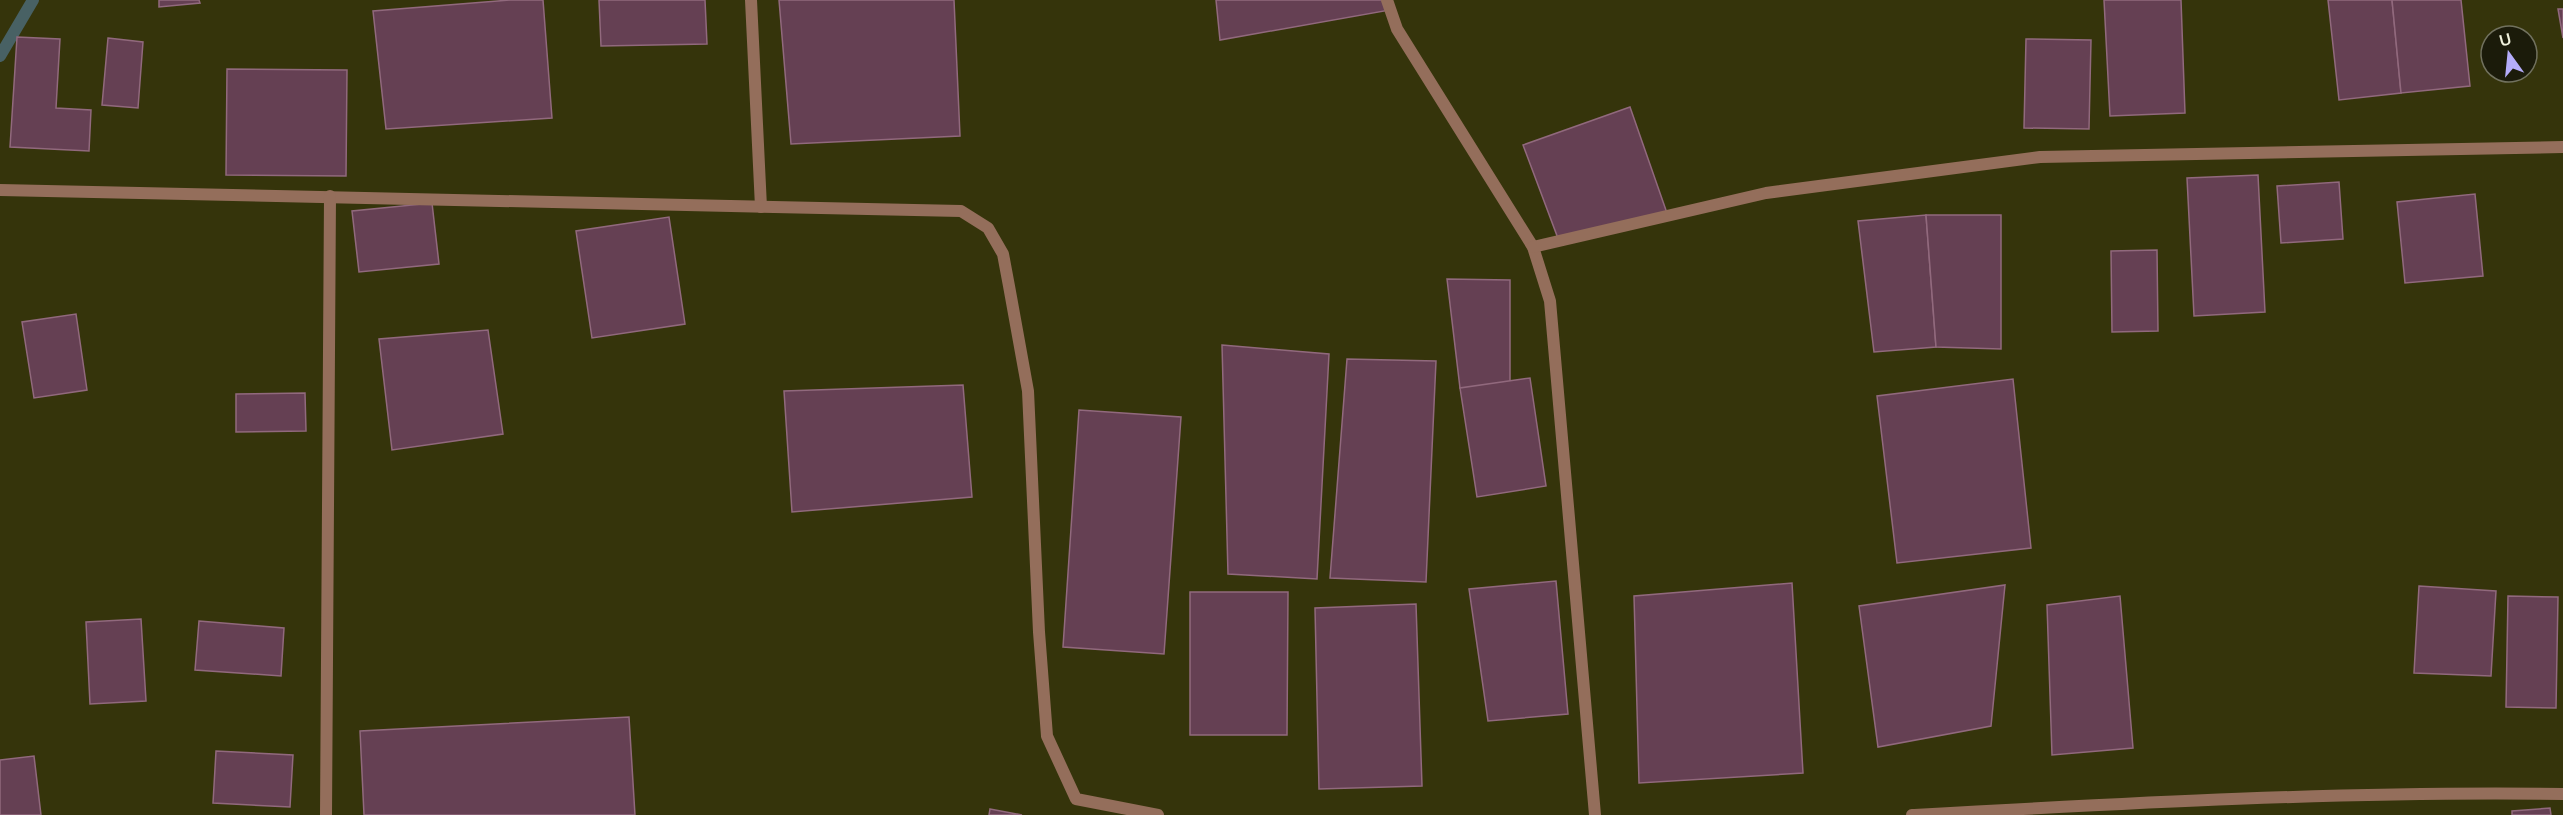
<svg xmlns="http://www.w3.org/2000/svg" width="2563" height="815" font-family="Mulish,sans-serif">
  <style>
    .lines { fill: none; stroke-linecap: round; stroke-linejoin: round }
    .stream { stroke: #486164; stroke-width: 12 }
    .building { fill: #654053; stroke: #91697d; stroke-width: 1.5 }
    .street { stroke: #946e5b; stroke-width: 12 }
  </style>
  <rect width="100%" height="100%" fill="#35340b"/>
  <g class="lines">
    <!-- stream -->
    <path class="stream" d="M0 56 33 0"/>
  </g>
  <!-- building -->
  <g class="building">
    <path d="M159 0H199L200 3 159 7Z"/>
    <path d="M510 0H543L552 118 386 129 373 11Z"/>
    <path d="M599 0H705L707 44 601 46Z"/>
    <path d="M779 0H954L960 136 791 144Z"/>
    <path d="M1216 0H1388L1390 10 1220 40Z"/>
    <path d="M2104 0H2181L2185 113 2110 116Z"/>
    <path d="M2328 0H2392L2401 93 2339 100Z"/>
    <path d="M2392 0H2461L2470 86 2401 93Z"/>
    <path d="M2558 9H2563V38Z"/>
    <path d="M17 37 60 39 56 108 91 110 89 151 10 147Z"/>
    <path d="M108 38 143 42 138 108 102 105Z"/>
    <path d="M2026 39 2091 40 2089 129 2024 128Z"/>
    <path d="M227 69 347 70 346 176 226 175Z"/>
    <path d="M1630 107 1668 216 1559 241 1523 145Z"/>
    <path d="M2258 175 2265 312 2194 316 2187 178Z"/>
    <path d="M2339 182 2343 239 2281 243 2277 186Z"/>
    <path d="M2475 194 2483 276 2405 283 2397 202Z"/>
    <path d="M432 203 439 264 359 272 352 211Z"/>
    <path d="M1926 215 1936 347 1874 352 1858 221Z"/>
    <path d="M1926 215H2001V349L1936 347Z"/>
    <path d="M669 217 685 324 592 338 576 231Z"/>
    <path d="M2157 250 2158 331 2112 332 2111 251Z"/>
    <path d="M1447 279 1510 280V388H1460Z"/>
    <path d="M76 314 87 390 34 398 22 322Z"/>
    <path d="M488 330 503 434 392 450 379 339Z"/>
    <path d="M1222 345 1329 354 1317 579 1228 574Z"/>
    <path d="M1347 359 1436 361 1426 582 1330 578Z"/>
    <path d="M1530 378 1546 486 1477 497 1460 388Z"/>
    <path d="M2013 379 2031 548 1897 563 1877 396Z"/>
    <path d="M963 385 972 497 792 512 784 391Z"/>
    <path d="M305 393 306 431 236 432V394Z"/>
    <path d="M1079 410 1181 417 1164 654 1063 647Z"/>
    <path d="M1556 581 1568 714 1488 721 1469 589Z"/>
    <path d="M1792 583 1803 773 1639 783 1634 596Z"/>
    <path d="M2005 585 1991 726 1878 747 1859 606Z"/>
    <path d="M2419 586 2496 591 2491 676 2414 673Z"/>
    <path d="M1190 592H1288L1287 735H1190Z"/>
    <path d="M2120 596 2133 748 2052 755 2047 605Z"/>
    <path d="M2508 596 2558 597 2556 708 2506 707Z"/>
    <path d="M1416 604 1422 786 1319 789 1315 608Z"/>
    <path d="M141 619 146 701 90 704 86 622Z"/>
    <path d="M199 621 284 628 281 676 195 670Z"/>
    <path d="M629 717 635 815H364L360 731Z"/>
    <path d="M216 751 293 755 290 807 213 803Z"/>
    <path d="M34 756 41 815H0V760Z"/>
    <path d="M2550 808 2551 815H2512V811Z"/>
    <path d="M990 809 1022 815H989Z"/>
  </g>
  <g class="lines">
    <!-- street -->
    <g class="street">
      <path d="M751 0 761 207"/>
      <path d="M1387 0 1397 29 1533 247 1550 301 1595 815"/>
      <path d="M0 190 961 211 988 228 1003 254 1009 286 1028 391 1039 632 1047 736 1076 799 1158 815"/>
      <path d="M1533 247 1766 193 2040 157 2563 147"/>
      <path d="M326 815 330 196"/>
      <path d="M1912 815C2129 803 2345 791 2563 794"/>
    </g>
  </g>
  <!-- north arrow -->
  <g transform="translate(2509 54) rotate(345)"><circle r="28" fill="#1b1b0a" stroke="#71715e" stroke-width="1.5"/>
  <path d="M0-4.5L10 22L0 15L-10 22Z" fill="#b4acf9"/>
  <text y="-9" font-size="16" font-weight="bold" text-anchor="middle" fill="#f1f2dc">U</text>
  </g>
</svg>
